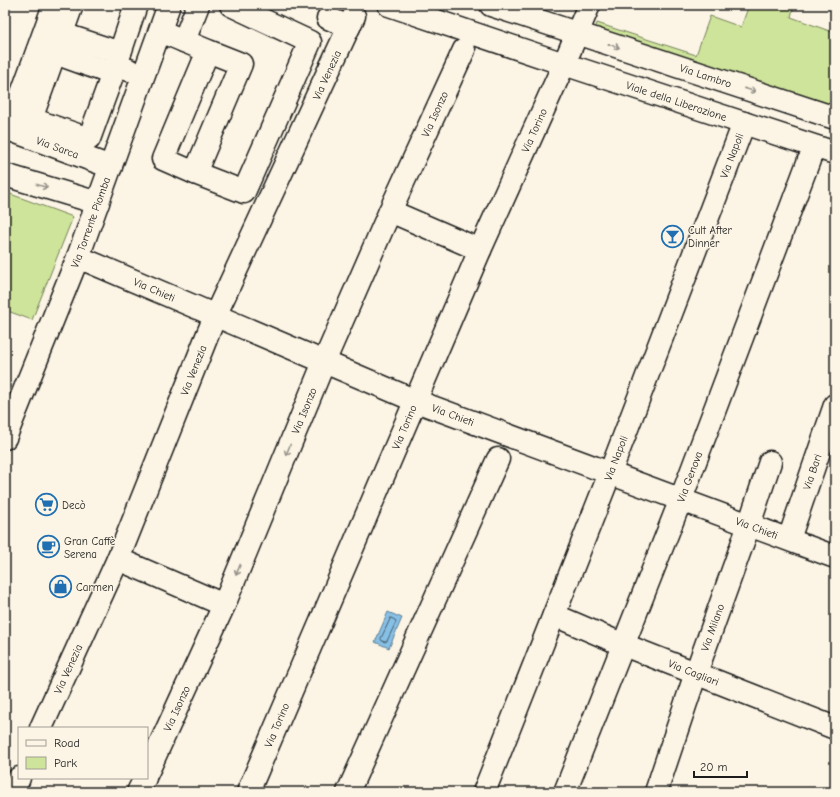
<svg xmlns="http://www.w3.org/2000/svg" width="840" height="797" font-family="'Comic Neue',sans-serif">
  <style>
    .green { fill: #cee49a; stroke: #75805b }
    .water { fill: #87c0e6; stroke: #5c7e95 }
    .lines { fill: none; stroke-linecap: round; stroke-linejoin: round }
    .shore { stroke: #475e6d; stroke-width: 1 }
    .minor-casing { stroke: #1c1c1c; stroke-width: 25 }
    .minor { stroke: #fcf5e5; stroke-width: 22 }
    .oneway { stroke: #97938b }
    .labels { text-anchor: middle; stroke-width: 3; stroke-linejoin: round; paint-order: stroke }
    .street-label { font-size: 11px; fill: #1c1c1c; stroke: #fcf5e5 }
    .poi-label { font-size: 11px; fill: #1c1c1c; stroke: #fcf5e5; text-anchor: start }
  </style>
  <rect width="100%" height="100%" fill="#fcf5e5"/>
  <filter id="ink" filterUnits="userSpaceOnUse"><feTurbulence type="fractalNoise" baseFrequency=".025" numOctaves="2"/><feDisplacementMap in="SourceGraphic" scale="8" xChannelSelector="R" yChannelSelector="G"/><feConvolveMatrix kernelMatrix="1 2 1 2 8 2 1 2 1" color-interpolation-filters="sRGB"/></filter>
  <g filter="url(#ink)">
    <!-- green -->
    <g class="green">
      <path d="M749 5H794L791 17 835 33V114L594 34 597 23 696 55 710 16 741 27Z"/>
      <path d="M5 192 73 217 32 320 5 310Z"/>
    </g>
    <!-- water -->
    <path class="water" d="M388 612 402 618 389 648 375 642Z"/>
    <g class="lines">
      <!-- shore -->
      <path class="shore" d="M391 618 395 620 396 622 387 641 385 642 382 641 381 639Z"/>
      <defs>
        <g id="minor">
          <path d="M72 5 31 119 89 139 116 65"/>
          <path id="s1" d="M389 5 564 64 835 153"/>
          <path id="s2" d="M491 5 835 118"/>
          <path d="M328 18 349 27"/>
          <path d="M160 31 208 51 163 159 195 173 241 64 208 51"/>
          <path d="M62 34 120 53"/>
          <path d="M184 41 198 5"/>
          <path d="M55 53 113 74"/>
          <path d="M129 70 116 65 136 5"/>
          <path id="s3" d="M5 128 111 167"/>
          <path d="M9 129 54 5"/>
          <path d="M195 173 244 192 310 42 231 5"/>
          <path d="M5 175 98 203"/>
          <path d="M390 211 480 250"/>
          <path id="s4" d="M78 257 416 401 835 557"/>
          <path id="s5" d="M5 438 78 257 169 5"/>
          <path id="s6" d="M789 539 835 405"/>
          <path d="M118 559 224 605"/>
          <path id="s7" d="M554 615 624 645 835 728"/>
          <path id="s8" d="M41 728 118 559 215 316 354 16"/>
          <path id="s9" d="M147 773 224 605 324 362 390 211 464 50"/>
          <path d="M13 792 19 778"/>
          <path d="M138 792 145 778"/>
          <path id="s10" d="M248 792 480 250 564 64 589 5"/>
          <path d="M348 792 498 459"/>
          <path id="s11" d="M484 792 610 473 744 123"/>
          <path id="s12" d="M565 792 681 499 809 160"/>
          <path id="s13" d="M656 792 696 673 749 525 770 462"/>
        </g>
      </defs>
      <!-- minor casing -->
      <use href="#minor" class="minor-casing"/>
      <!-- minor -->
      <use href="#minor" class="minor"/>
    </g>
    <!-- one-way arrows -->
    <defs><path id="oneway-shaft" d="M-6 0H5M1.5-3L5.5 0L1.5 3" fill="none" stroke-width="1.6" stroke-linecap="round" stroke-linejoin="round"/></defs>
    <g class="oneway">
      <use href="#oneway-shaft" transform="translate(614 46) rotate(18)"/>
      <use href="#oneway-shaft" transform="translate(750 90) rotate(18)"/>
      <use href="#oneway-shaft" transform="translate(42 186) rotate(17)"/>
      <use href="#oneway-shaft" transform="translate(288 450) rotate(112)"/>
      <use href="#oneway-shaft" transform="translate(238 570) rotate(112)"/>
    </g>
  </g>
  <!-- icons -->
  <defs>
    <symbol id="bar-ring" viewBox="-11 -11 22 22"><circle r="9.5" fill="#fcf5e5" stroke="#1f6fb2" stroke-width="1.5"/><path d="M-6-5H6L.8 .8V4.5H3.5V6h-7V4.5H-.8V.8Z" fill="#1f6fb2"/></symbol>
    <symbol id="supermarket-ring" viewBox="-11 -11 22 22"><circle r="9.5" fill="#fcf5e5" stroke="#1f6fb2" stroke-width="1.5"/><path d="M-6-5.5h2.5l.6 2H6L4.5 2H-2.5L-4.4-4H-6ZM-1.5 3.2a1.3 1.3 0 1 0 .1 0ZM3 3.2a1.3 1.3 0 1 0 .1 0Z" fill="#1f6fb2"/></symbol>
    <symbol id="cafe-ring" viewBox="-11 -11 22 22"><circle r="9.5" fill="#fcf5e5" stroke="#1f6fb2" stroke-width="1.5"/><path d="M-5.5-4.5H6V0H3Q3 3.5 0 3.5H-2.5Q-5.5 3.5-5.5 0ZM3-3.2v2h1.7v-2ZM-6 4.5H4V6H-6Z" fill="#1f6fb2"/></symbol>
    <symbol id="shop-ring" viewBox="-11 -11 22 22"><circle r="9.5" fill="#fcf5e5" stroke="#1f6fb2" stroke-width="1.5"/><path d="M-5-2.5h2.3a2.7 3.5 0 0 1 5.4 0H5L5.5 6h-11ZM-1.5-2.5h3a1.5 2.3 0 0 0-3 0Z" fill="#1f6fb2"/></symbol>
  </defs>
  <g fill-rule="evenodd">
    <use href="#bar-ring" x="660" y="224" width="25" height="25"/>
    <use href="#supermarket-ring" x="34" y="492" width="25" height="25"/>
    <use href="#cafe-ring" x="36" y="534" width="25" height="25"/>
    <use href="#shop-ring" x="48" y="574" width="25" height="25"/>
  </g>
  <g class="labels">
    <!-- street labels -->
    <g class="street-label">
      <text dy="4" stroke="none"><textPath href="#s8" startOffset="713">Via Venezia</textPath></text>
      <text dy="4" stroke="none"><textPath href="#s2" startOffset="226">Via Lambro</textPath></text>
      <text dy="4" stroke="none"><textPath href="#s1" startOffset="303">Viale della Liberazione</textPath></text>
      <text dy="4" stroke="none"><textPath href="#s9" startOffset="719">Via Isonzo</textPath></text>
      <text dy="4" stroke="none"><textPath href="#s10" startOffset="721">Via Torino</textPath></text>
      <text dy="4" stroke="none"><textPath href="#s3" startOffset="56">Via Sarca</textPath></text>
      <text dy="4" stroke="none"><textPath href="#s11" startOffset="683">Via Napoli</textPath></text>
      <text dy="4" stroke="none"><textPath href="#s5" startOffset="232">Via Torrente Piomba</textPath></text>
      <text dy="4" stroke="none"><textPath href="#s4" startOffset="83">Via Chieti</textPath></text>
      <text dy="4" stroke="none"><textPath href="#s8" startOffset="389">Via Venezia</textPath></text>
      <text dy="4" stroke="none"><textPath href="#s9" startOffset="395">Via Isonzo</textPath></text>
      <text dy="4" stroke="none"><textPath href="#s4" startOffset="407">Via Chieti</textPath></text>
      <text dy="4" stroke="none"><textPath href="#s10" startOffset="397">Via Torino</textPath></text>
      <text dy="4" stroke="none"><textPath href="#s11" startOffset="359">Via Napoli</textPath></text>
      <text dy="4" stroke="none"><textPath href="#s6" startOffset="71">Via Bari</textPath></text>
      <text dy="4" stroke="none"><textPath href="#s12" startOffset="339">Via Genova</textPath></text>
      <text dy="4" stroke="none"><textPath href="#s4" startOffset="731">Via Chieti</textPath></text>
      <text dy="4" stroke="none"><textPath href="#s13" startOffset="174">Via Milano</textPath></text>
      <text dy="4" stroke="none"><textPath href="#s8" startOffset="65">Via Venezia</textPath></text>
      <text dy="4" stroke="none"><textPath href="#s7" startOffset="151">Via Cagliari</textPath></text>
      <text dy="4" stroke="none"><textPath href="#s9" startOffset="71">Via Isonzo</textPath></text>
      <text dy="4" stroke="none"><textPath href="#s10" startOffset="73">Via Torino</textPath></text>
    </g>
    <!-- poi labels -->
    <g class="poi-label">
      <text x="688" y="234">Cult After<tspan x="688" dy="13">Dinner</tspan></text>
      <text x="62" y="509">Decò</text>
      <text x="64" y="545">Gran Caffè<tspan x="64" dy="13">Serena</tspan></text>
      <text x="76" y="591">Carmen</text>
    </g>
  </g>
  <!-- margin -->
  <rect width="840" height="797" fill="none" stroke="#fcf5e5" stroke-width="20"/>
  <rect x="10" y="10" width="820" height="777" fill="none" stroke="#1c1c1c" stroke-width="1.5" filter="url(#ink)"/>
  <!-- legend -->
  <rect x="18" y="727" width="130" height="52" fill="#fcf5e5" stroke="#a29e95"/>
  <rect x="26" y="740" width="20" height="6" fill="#fcf5e5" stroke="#a29e95"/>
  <text x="54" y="747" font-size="12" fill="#1c1c1c">Road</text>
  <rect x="26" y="757" width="20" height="12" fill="#cee49a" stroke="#a29e95"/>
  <text x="54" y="767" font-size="12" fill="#1c1c1c">Park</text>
  <!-- scale -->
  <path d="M694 771v6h53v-6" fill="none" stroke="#1c1c1c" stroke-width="2"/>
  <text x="700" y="771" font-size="12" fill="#1c1c1c" stroke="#fcf5e5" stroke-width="3" paint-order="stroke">20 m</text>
</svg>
